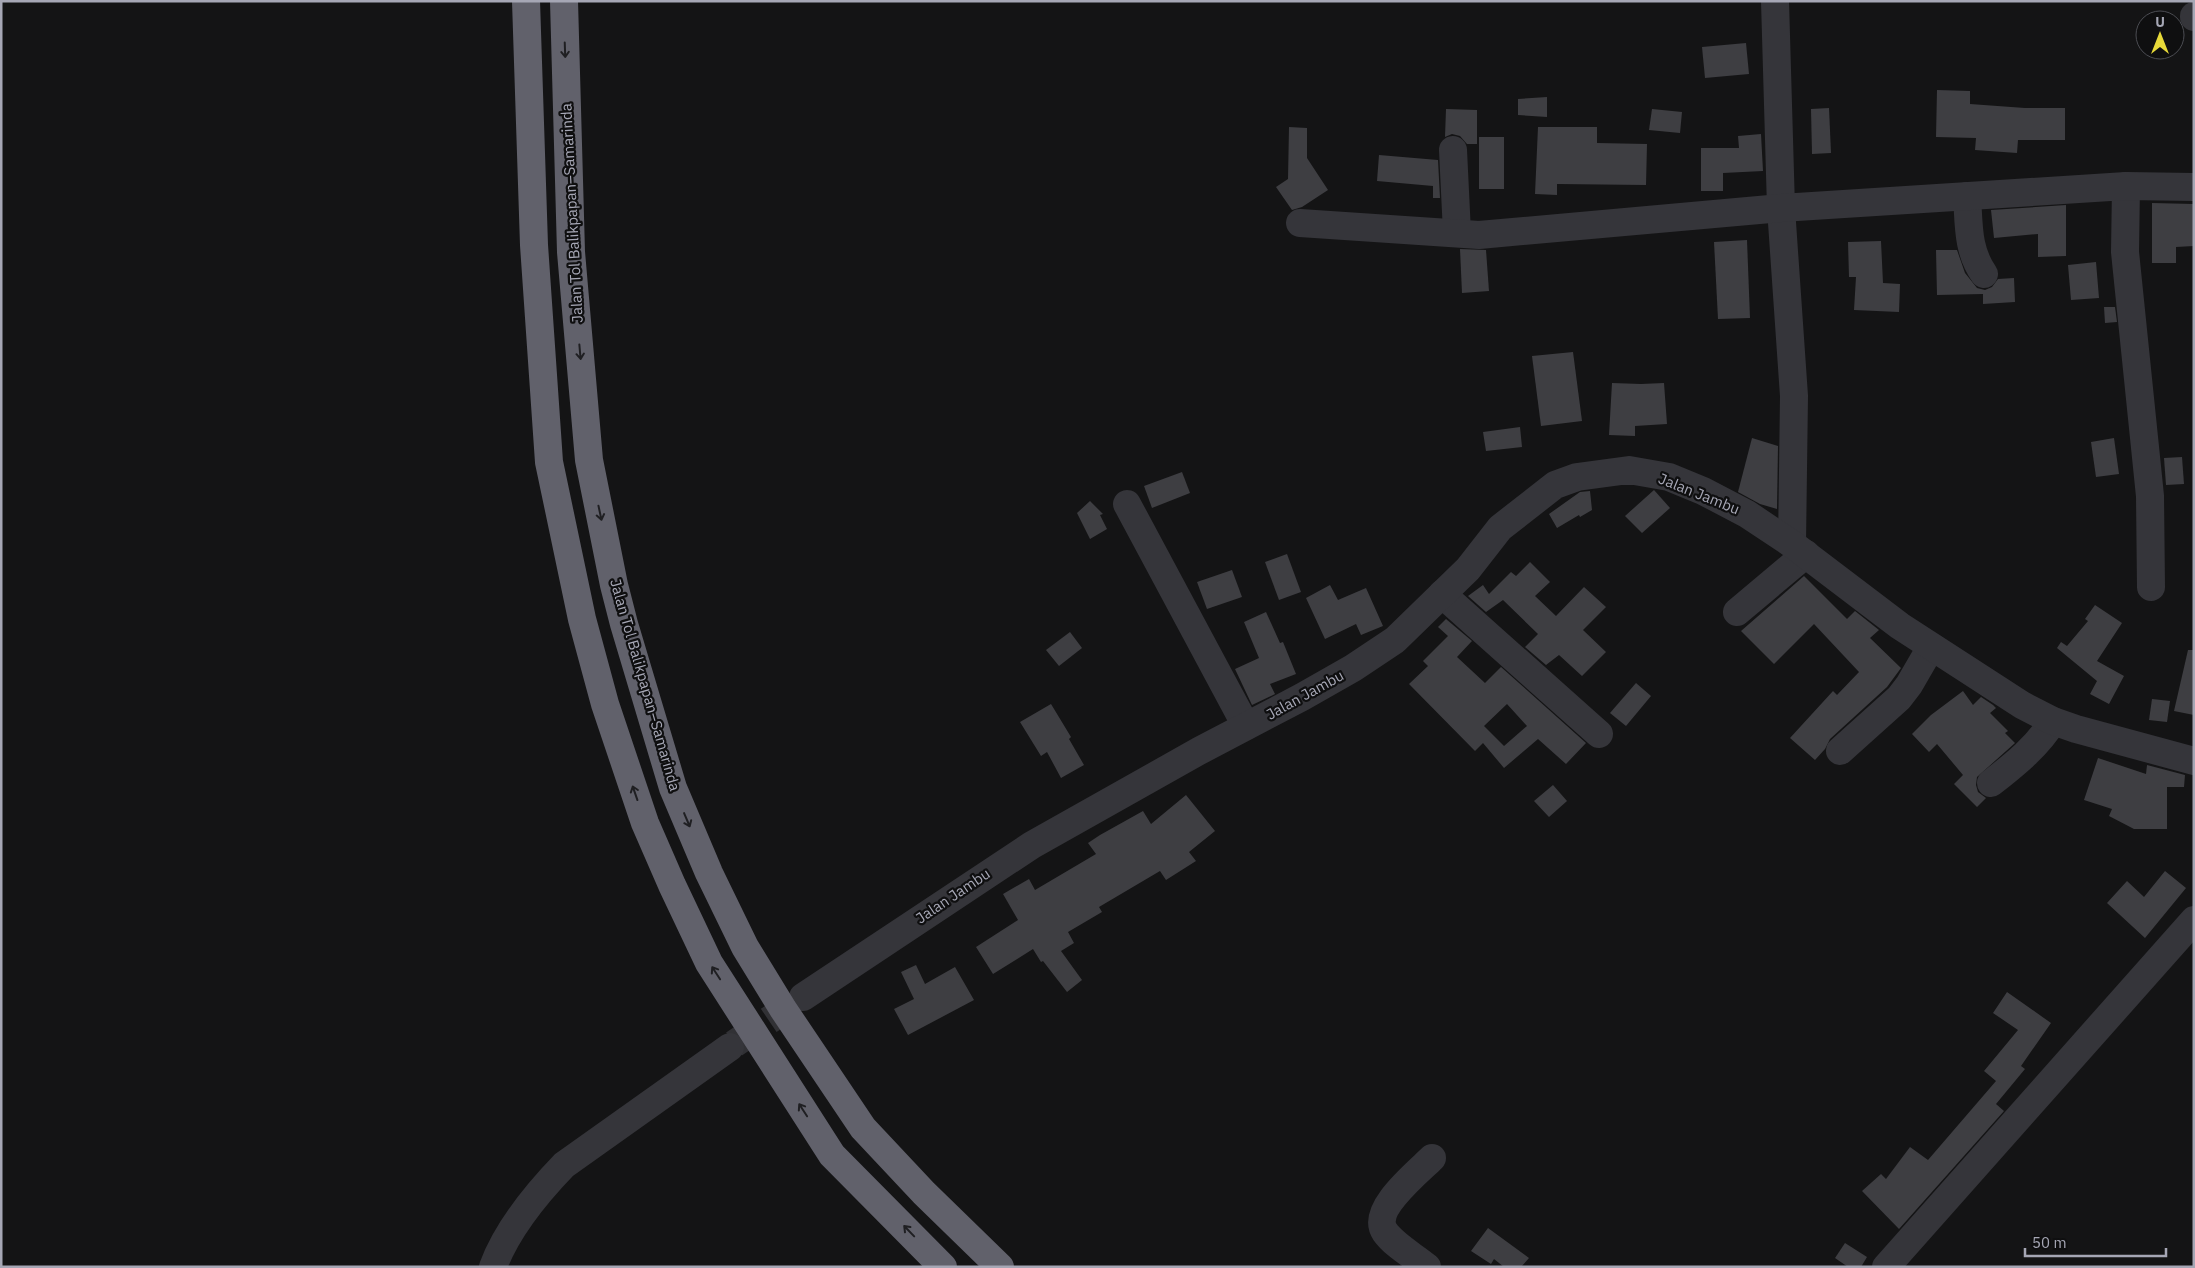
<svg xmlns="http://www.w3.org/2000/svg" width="2195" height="1268" font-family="'IBM Plex Sans',sans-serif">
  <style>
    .building { fill: #3e3e42; fill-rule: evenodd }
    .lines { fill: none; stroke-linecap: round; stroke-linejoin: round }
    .minor-tunnel { stroke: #313135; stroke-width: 28; stroke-dasharray: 28 14; stroke-linecap: butt }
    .minor { stroke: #35353a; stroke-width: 28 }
    .highway { stroke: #61616b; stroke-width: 28 }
    .oneway { stroke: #1f1f22 }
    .labels { text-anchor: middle; stroke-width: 4.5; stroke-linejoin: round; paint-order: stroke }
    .street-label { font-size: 15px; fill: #a6a7b5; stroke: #0f0f10 }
  </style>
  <rect width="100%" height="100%" fill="#141415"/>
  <!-- building -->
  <g class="building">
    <path d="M1746 43 1749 74 1705 78 1702 47Z"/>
    <path d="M1937 90 1970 91V104L2025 108H2065V140H2018L2017 153 1975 150 1976 138 1936 137Z"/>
    <path d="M1547 97V117L1518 115V99Z"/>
    <path d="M1829 108 1831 153 1812 154 1811 109Z"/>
    <path d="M1446 109 1477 110V144H1467L1460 136 1452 134 1445 137Z"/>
    <path d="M1652 109 1682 112 1680 133 1649 130Z"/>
    <path d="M1289 127 1307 128V158L1328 190 1302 207 1292 210 1276 187 1288 179Z"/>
    <path d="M1538 127H1597V143L1647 144 1646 185 1557 184V195L1535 194Z"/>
    <path d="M1761 134 1763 171 1723 173V191H1701V148H1739L1738 136Z"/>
    <rect x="1479" y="137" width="25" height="52"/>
    <path d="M1379 155 1438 160 1440 198H1433V186L1377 181Z"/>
    <path d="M2152 203 2194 204V246L2176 247V263H2152Z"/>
    <path d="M2066 205V256L2038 257V234L1994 238 1991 210Z"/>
    <path d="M1747 240 1750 318 1718 319 1714 242Z"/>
    <path d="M1881 241 1883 283 1900 284 1899 312 1854 310 1856 277H1849L1848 242Z"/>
    <path d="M1460 249 1486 250 1489 291 1462 293Z"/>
    <path d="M1936 250H1957L1965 273 1977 288 1985 290 1992 287 1998 279 2014 278 2015 302 1983 304V294L1937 295Z"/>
    <path d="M2096 262 2099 298 2071 300 2068 265Z"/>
    <path d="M2104 307H2115L2117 322 2105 323Z"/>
    <path d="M1573 352 1582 421 1541 426 1532 356Z"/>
    <path d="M1612 383 1641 384 1664 383 1667 424 1635 426V436L1609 435Z"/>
    <path d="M1520 427 1522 447 1486 451 1483 432Z"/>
    <path d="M1752 438 1778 446 1777 509 1760 504 1738 492Z"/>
    <path d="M2114 438 2119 474 2096 477 2091 442Z"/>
    <path d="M2182 457 2184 484 2166 485 2164 458Z"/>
    <path d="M1182 472 1190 493 1152 508 1144 486Z"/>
    <path d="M1654 490 1670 508 1642 533 1625 516Z"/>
    <path d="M1590 491 1592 510 1580 517 1579 515 1557 528 1549 514 1580 492Z"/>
    <path d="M1090 501 1103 514 1100 515 1107 529 1090 539 1077 513Z"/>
    <path d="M1287 554 1301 592 1279 600 1265 562Z"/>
    <path d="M1530 562 1550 582 1535 596 1556 616 1584 587 1606 607 1583 630 1606 652 1582 676 1559 655 1546 665 1525 647 1538 634 1503 600 1486 612 1468 596 1483 585 1489 594 1511 572 1516 576Z"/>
    <path d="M1232 570 1242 597 1207 609 1197 582Z"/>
    <path d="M1804 576 1847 619 1855 611 1879 630 1870 638 1901 668 1887 687 1830 739 1825 749 1815 760 1790 738 1833 691 1837 695 1859 672 1814 624 1774 664 1741 631Z"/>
    <path d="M1330 585 1338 600 1366 588 1383 626 1361 635 1356 624 1325 639 1306 598Z"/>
    <path d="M2095 605 2122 623 2097 661 2124 676 2109 704 2090 694 2097 681 2057 648 2061 642 2067 646 2088 621 2085 619Z"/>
    <path d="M1266 612 1280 643 1283 642 1296 674 1270 684 1275 694 1252 705 1235 669 1259 658 1244 622Z"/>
    <path d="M1446 619 1472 641 1457 657 1485 683 1501 667 1586 743 1566 764 1538 739 1504 768 1483 743 1475 751 1409 684 1428 666 1423 661 1448 636 1438 627ZM1507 704 1527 726 1504 746 1484 726Z"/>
    <path d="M1070 632 1082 648 1059 666 1046 650Z"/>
    <path d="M2188 650H2194V715L2174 711Z"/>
    <path d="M1636 683 1651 696 1626 726 1610 713Z"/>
    <path d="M1963 691 1973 705 1981 697 1993 705 1996 708 1990 713 2008 731 2005 733 2015 743 1977 777 1976 785 1978 792 1986 798 1977 807 1954 784 1963 775 1937 744 1929 752 1912 734 1931 715Z"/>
    <path d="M2152 699 2170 701 2167 722 2149 720Z"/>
    <path d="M1051 704 1071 737 1069 739 1084 765 1061 778 1047 752 1041 756 1020 722Z"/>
    <path d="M2098 758 2146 774 2147 765 2185 775 2184 787H2167V829H2134L2109 816 2112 809 2084 800Z"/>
    <path d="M1553 785 1567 801 1549 817 1534 801Z"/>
    <path d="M1186 795 1215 831 1189 852 1196 861 1166 880 1160 871 1099 907 1102 912 1068 932 1074 943 1061 951 1082 980 1067 992 1043 961 1041 962 1033 949 993 974 976 947 1018 920 1003 894 1029 879 1035 890 1096 854 1088 843 1100 835 1143 811 1151 824Z"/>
    <path d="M2165 871 2186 888 2145 938 2107 903 2127 881 2144 897Z"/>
    <path d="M916 965 925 984 955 967 974 1000 908 1035 894 1009 914 999 901 972Z"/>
    <path d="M2007 992 2051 1023 2021 1066 2025 1069 1996 1104 2004 1111 1899 1229 1862 1191 1881 1174 1886 1179 1910 1147 1928 1160 1996 1081 1984 1071 2018 1030 1993 1013Z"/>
    <path d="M1488 1228 1529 1258 1521 1267H1504L1494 1259 1491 1264 1471 1251Z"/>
    <path d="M1845 1243 1867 1257 1861 1267H1848L1835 1258Z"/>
  </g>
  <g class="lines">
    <!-- minor-tunnel -->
    <path class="minor-tunnel" d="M734 1044 803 997"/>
    <!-- minor -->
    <g class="minor">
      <path d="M1775 1 1781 208 1794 396 1792 544"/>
      <path d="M2194 16V17"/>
      <path d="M1453 150 1457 233"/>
      <path d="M2126 186 2125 252 2150 496 2151 587"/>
      <path d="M1967 196C1969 224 1967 250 1984 274"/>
      <path d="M1300 223 1479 235 1781 208 2126 186 2194 187"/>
      <path d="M1127 504 1246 726"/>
      <path d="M1442 594 1599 734"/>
      <path d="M1737 612 1806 554"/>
      <path d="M1840 751 1899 698 1909 685 1931 647"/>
      <path d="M1991 783C2014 765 2038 746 2053 721"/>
      <path d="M803 997 1032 845 1199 751 1302 697 1353 668 1395 640 1468 569 1500 528 1555 485 1577 477 1629 470 1669 477 1703 491 1747 514 1792 544 1900 626 2022 705 2053 721 2076 729 2194 761"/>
      <path d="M493 1267C507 1229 536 1194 564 1165L730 1047"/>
      <path d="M1427 1267C1414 1256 1395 1246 1385 1232 1370 1210 1418 1172 1432 1158"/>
      <path d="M1886 1267 2194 920"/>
    </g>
    <!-- highway -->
    <g class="highway">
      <path d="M526 1 534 245 549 462 582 619 605 704 645 823 672 885 709 963 832 1155 943 1267"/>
      <path d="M564 1 571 252 589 460 614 585 624 624 673 788 709 873 745 947 783 1009 863 1128 924 1193 1000 1267"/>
    </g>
  </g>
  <!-- one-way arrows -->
  <defs><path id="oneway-shaft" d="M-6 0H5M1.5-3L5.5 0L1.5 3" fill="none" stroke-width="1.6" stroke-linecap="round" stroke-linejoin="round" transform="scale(1.25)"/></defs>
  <g class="oneway">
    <use href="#oneway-shaft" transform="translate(565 50) rotate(88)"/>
    <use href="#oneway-shaft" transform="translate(580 352) rotate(85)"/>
    <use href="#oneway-shaft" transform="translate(600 513) rotate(78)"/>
    <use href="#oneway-shaft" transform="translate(635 793) rotate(-109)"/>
    <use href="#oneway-shaft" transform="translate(687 820) rotate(67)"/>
    <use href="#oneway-shaft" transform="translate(716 973) rotate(-123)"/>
    <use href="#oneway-shaft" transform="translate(803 1110) rotate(-123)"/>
    <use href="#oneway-shaft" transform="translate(909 1231) rotate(-134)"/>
  </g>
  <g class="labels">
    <!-- street labels -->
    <g class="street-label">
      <text transform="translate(572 213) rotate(-93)" y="5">Jalan Tol Balikpapan–Samarinda</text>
      <text transform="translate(1699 494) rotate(22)" y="5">Jalan Jambu</text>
      <text transform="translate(645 685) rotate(74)" y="5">Jalan Tol Balikpapan–Samarinda</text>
      <text transform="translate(1305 695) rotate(-29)" y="5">Jalan Jambu</text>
      <text transform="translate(953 896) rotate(-34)" y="5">Jalan Jambu</text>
    </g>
  </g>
  <!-- border -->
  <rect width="2195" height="1268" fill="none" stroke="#a6a7b5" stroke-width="5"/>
  <!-- north arrow -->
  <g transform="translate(2160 35)"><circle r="24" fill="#0f0f10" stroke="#4b4c52"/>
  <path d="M0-4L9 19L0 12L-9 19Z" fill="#e7d939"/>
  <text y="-8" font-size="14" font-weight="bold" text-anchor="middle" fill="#a6a7b5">U</text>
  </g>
  <!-- scale -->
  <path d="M2025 1248v8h141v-8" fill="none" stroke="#a6a7b5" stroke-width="2.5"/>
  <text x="2032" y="1248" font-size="15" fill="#a6a7b5" stroke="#0f0f10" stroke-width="4" paint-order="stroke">50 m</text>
</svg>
